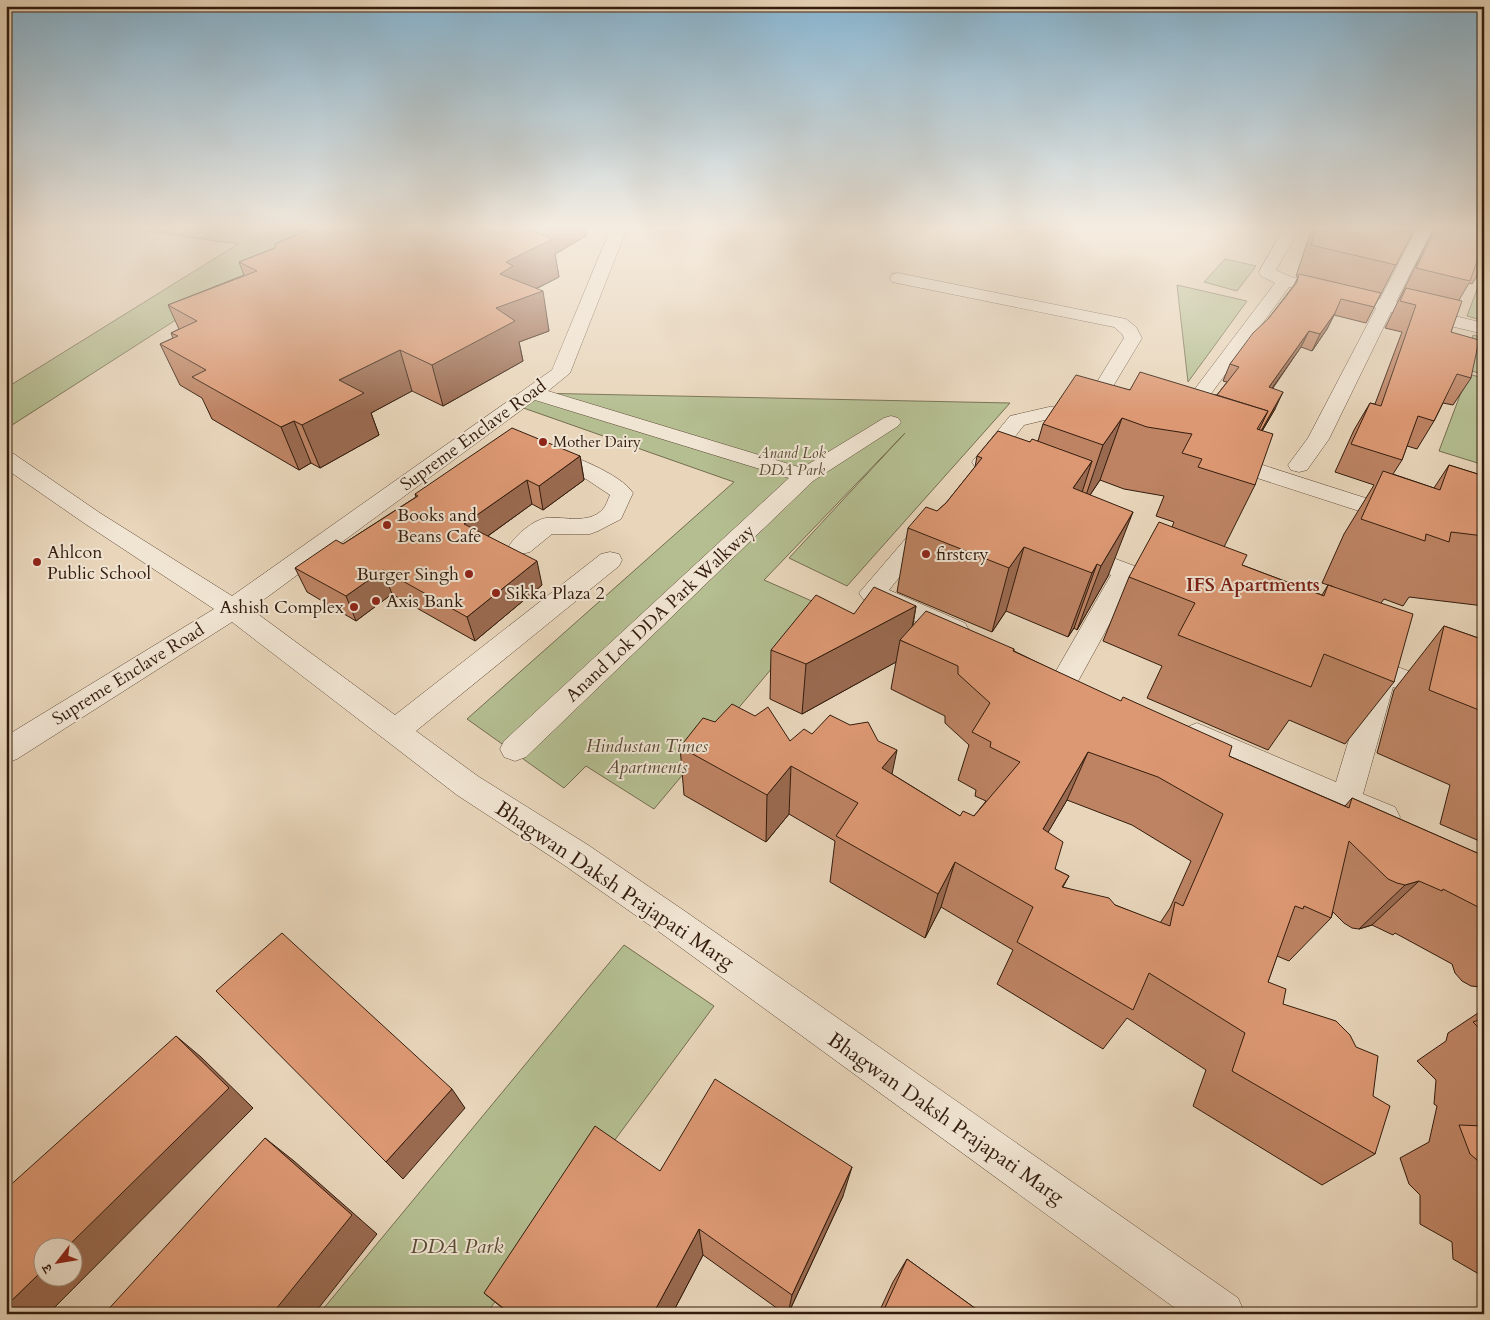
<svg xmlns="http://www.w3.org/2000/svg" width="1490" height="1320" font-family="Cardo,'Noto Serif Devanagari',serif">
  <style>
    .green { fill: #b4be91; stroke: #746d4f }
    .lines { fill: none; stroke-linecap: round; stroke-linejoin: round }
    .minor-casing { stroke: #604a38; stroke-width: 1 }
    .minor { fill: #f0e4d2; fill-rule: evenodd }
    .wall { fill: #bd8363; stroke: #331c0d; fill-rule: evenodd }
    .shaded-wall { fill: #9a6a50; stroke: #331c0d }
    .building { fill: #dc9873; stroke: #331c0d; fill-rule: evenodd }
    .poi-dot { fill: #8f2418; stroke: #f0e4d2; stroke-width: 2 }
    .labels { text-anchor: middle; stroke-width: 4; stroke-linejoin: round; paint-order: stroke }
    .far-poi-label { font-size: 15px; fill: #331c0d; stroke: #f0e4d2; text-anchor: start }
    .far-park-label { font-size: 15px; font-style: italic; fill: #5a4d35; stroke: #f0e4d2 }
    .street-label { font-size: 18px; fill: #331c0d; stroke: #f0e4d2 }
    .poi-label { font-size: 18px; fill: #331c0d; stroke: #f0e4d2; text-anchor: start }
    .park-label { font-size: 18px; font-style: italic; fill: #5a4d35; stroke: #f0e4d2 }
    .neighbourhood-label { font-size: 19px; font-weight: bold; fill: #7a1f14; stroke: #f0e4d2 }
    .near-street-label { font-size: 21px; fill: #331c0d; stroke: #f0e4d2 }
    .near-park-label { font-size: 21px; font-style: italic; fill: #5a4d35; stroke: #f0e4d2 }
  </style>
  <rect width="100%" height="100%" fill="#e8d5ba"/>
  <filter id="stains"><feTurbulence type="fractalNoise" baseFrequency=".004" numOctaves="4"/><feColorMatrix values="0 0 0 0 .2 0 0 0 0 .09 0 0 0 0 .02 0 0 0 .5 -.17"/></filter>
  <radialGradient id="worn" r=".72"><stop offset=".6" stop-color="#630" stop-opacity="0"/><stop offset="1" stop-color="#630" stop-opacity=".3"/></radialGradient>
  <!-- green -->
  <g class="green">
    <path d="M126 228H319L9 427 6 424V388L238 244Z"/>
    <path d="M1225 259 1256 266 1237 291 1204 282Z"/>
    <path d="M1484 271V321L1467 316Z"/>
    <path d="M1177 285 1247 301 1188 382Z"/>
    <path d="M1473 335 1484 338V375L1466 369Z"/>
    <path d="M1468 374 1484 378V465L1439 451Z"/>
    <path d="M532 393 1010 403 847 586 789 558 905 433 764 580 864 624 793 643 654 809 586 766 564 788 467 719 734 482 515 405Z"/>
    <path d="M624 945 714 1006 486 1314H319Z"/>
  </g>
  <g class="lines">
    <defs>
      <g id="minor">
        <path d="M611 228H627L570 373 548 391 802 468 884 418 891 416 898 418 901 422 898 426 813 481 526 757 515 761 504 757 500 749 504 741 789 478 535 400 251 609 395 715 601 554 610 552 619 554 622 560 619 566 416 731 479 777 588 845 689 914 1238 1298 1245 1314H1183L665 936 564 865 457 795 232 622 17 759 6 763V736L214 609 84 523 6 469V452L14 454 100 513 232 596 552 370Z"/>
        <path d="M1284 228H1300L1276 270 1291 277 1380 299 1417 228H1433L1396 302 1484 323V334L1391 312 1329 439 1307 470 1299 472 1291 470 1288 465 1308 438 1376 308 1289 287 1205 402 1198 404 1191 402 1188 398 1275 283 1261 276 1259 272Z"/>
        <path d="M898 273 1126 319 1136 327 1142 338 1094 418 1087 420 1049 419 1024 425 991 467 983 469 975 467 972 462 1010 416 1049 407 1081 408 1124 338 1122 334 1114 327 892 282 890 278 892 274Z"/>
        <path d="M548 448C570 454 621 474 633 493L621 519 598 531 590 534H552L530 552 521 554 512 552 509 546C516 535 533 520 546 518 564 516 589 525 603 509 606 506 608 499 610 495L586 479 540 460 537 455 540 450Z"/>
        <path d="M1225 453 1406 511 1410 516 1406 521 1398 523 1390 521 1217 465 1214 460 1217 455Z"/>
        <path d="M928 519 936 522 940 527 889 590 965 623 969 630 965 637 956 639 863 599 859 593 920 522Z"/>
        <path d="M1078 545 1175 581 1179 587 1175 593 1166 596 1132 583 1076 685 1066 688 1056 685 1052 678 1111 575 1069 559 1066 553 1069 547Z"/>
        <path d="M1360 653 1446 685 1450 693 1446 701 1436 704 1393 687 1363 794 1395 807 1400 817 1395 827 1384 831 1373 827 1187 743 1182 735 1187 727 1197 723 1336 782 1368 677 1350 670 1346 663 1350 656Z"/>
      </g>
    </defs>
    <!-- minor casing -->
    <use href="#minor" class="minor-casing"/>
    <!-- minor -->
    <use href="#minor" class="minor"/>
  </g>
  <!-- wall -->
  <g class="wall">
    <path d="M300 228H585L586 236 555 254 559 277 536 289 549 331 519 342 523 361 443 406 412 391 371 413 379 435 320 468 311 463 299 470 212 419 202 398 180 385 160 344 173 338 171 333 179 329 168 305 244 275 239 262 275 248 302 233Z"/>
    <path d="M1312 228H1415L1366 323 1334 315 1327 329 1312 351 1301 347 1273 388 1275 409 1262 431 1255 485 1224 547 1242 565 1322 595 1328 585 1334 587 1322 583 1344 534 1374 485 1335 472 1354 430 1370 403 1375 404 1402 332 1385 328 1434 228H1484V265L1472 284 1469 283 1459 300 1451 332 1471 378 1453 405 1443 403 1434 421 1417 449 1407 446 1402 460 1393 474 1434 488 1449 465 1484 476V606L1409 597 1403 606 1384 599 1381 603 1394 682 1345 744 1289 720 1268 750 1147 698 1162 666 1103 641 1129 577 1172 527 1174 522 1156 516 1164 496 1124 489 1100 480 1090 495 1108 576 1077 630 1074 628 1068 637 1006 611 992 632 897 592 908 528 937 511 946 503 975 467 977 456 1030 442 1038 441 1043 424 1130 390 1217 395 1227 382 1223 381 1230 364 1268 319 1294 285 1298 277 1296 276Z"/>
    <path d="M580 456 584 480 543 510 532 504 488 536 542 585 475 641 392 594 356 621 307 592 295 568 343 544 416 497 415 494Z"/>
    <path d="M916 606 913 625 1014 649V651L1229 756 1345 806 1352 798 1484 856V985L1481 987 1471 986 1462 981 1455 973 1452 964 1395 933 1393 935 1372 925 1359 929 1352 928 1344 923 1333 912 1331 918 1289 961 1277 956 1268 982 1283 1004 1373 1096 1375 1154 1322 1185 1193 1106 1206 1070 1127 1018 1103 1049 997 984 1013 950 941 907 925 938 830 882 835 841 789 814 766 842 684 795 680 747 715 722 790 741 892 774 960 816H974L986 801 975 796 976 790 958 780 969 745 945 723V716L891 689 896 662 802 714 770 699 771 650 854 614ZM1067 800 1132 825 1191 861 1170 908 1160 923 1115 905 1063 887 1069 876 1055 869 1048 832Z"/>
    <path d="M1444 626 1484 640V843L1440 824 1450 785 1377 753 1394 690Z"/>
    <path d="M1484 1009V1277L1453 1259 1452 1242 1420 1224V1195L1409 1184 1400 1158 1429 1142 1437 1106 1434 1104 1436 1080 1417 1061 1446 1041 1448 1033Z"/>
    <path d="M660 1171 843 1196 788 1314H785L703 1255 672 1314H505L507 1312 484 1293Z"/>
    <path d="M907 1259 983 1314H878L893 1282Z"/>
  </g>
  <!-- shaded-wall -->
  <g class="shaded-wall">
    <path d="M528 228H585L586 236 555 254 559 277 519 297 543 291 549 331 519 342 523 361 443 406 432 365 496 308 500 274 506 262 526 229Z"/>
    <path d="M1335 313 1327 329 1312 351 1320 334Z"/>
    <path d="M1309 331 1301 347 1261 404 1269 387Z"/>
    <path d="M400 350 412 391 371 413 379 435 320 468 302 425 339 380Z"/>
    <path d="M1283 392 1275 409 1247 457 1256 440Z"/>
    <path d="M1122 418 1100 480 1082 507 1103 445Z"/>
    <path d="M294 421 311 463 299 470 281 427Z"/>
    <path d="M580 456 584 480 543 510 539 486Z"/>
    <path d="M1092 461 1072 524 1073 488Z"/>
    <path d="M527 480 532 504 471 548 464 524Z"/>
    <path d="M1133 512 1108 576 1077 630 1101 566Z"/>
    <path d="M1024 547 1006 611 992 632 1009 568Z"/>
    <path d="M537 561 542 585 475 641 467 617Z"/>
    <path d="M1097 564 1074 628 1068 637 1092 573Z"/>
    <path d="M383 570 392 594 356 621 346 596Z"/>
    <path d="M916 606 909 644 900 640 896 662 802 714 806 664Z"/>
    <path d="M897 750 887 798 882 768Z"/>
    <path d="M1088 752 1067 800 1023 875 1043 829Z"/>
    <path d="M791 766 789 814 766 842 767 795Z"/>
    <path d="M955 862 941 907 925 938 938 894Z"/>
    <path d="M1419 881 1372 925 1359 929 1405 885Z"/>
    <path d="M176 1036 201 1057 253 1108 48 1314H6V1306L42 1271V1278H72V1248H66Z"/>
    <path d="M452 1089 465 1108 403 1179 386 1162Z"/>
    <path d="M265 1138 294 1161 377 1234 314 1314H272Z"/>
    <path d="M852 1167 843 1196 788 1314 792 1295Z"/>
    <path d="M699 1229 703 1255 672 1314H653Z"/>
  </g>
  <!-- building -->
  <g class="building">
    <path d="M312 228H528L526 229 553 239 506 262 513 266 500 274 543 291 496 308 515 321 432 365 400 350 339 380 364 393 302 425 294 421 281 427 192 377 206 370 160 344 178 336 171 333 197 321 168 305 257 271 239 262 275 248V244Z"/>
    <path d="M1316 228H1415L1396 265 1311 245Z"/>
    <path d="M1436 228H1484V250H1481L1470 281 1416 268Z"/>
    <path d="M1299 274 1381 293 1374 307 1341 299 1335 313 1320 334 1309 331 1269 387 1283 392 1261 431 1259 430 1268 411 1217 395 1239 367 1230 364 1253 333 1268 319 1284 299 1297 282Z"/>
    <path d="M1406 288 1462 301 1451 332 1479 340 1471 378 1457 374 1434 421 1418 416 1402 460 1351 444 1370 403 1381 406 1416 305 1400 301Z"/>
    <path d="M1140 372 1268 411 1257 429 1273 434 1255 485 1198 467 1202 459 1182 453 1192 434 1147 427 1122 418 1103 445 1043 424 1076 375 1130 390Z"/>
    <path d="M512 428 580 456 539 486 527 480 464 524 537 561 467 617 383 570 346 596 295 568 336 540 343 544 418 496 415 494Z"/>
    <path d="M998 431 1030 442 1032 439 1092 461 1073 488 1133 512 1101 566 1097 564 1092 573 1024 547 1009 568 908 528 926 507 937 511 946 503 982 458 977 456Z"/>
    <path d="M1449 465 1484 476V536L1451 532 1449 542 1426 534 1425 541 1361 519 1383 471 1440 490Z"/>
    <path d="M1159 522 1247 555 1242 565 1324 596 1328 585 1413 614 1394 682 1324 654 1311 687 1178 635 1195 603 1129 577Z"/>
    <path d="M874 587 916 606 806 664 771 650 816 595 854 614Z"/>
    <path d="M926 611 1014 649 1013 651 1121 701 1123 697 1232 746 1229 756 1349 808 1352 798 1484 856V910L1443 889 1442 891 1419 881 1405 885 1397 883 1388 879 1349 841 1331 918 1304 906 1303 909 1295 906 1268 982 1286 989 1283 1004 1336 1021 1350 1035 1356 1047 1378 1056 1373 1096 1390 1106 1375 1154 1232 1071 1245 1033 1149 973 1133 1010 1017 942 1033 907 955 862 938 894 836 836 858 803 791 766 767 795 680 747 703 718 715 722 732 704 755 716 768 707 790 741 804 729 812 734 830 715 850 725 868 722 878 741 897 750 882 768 960 816 963 811 974 816 1020 762 990 747 991 742 972 732 990 703 958 674V666L900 640ZM1088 752 1158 777 1223 814 1183 906 1175 902 1170 926 1115 905 1109 898 1062 887 1069 876 1055 869 1063 842 1043 829Z"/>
    <path d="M1444 626 1484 640V712L1429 690Z"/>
    <path d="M282 933 452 1089 386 1162 216 991Z"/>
    <path d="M1484 1018V1033L1473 1022Z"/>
    <path d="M176 1036 229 1088 66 1248H42V1271L6 1306V1189Z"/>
    <path d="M715 1079 852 1167 792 1295 699 1229 653 1314H505L507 1311 484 1293 595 1126 660 1171Z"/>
    <path d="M1459 1125 1484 1126V1189L1483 1165 1470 1154Z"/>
    <path d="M265 1138 352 1215 272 1314H104Z"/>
    <path d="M907 1259 983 1314H882Z"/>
  </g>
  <!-- sky -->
  <linearGradient id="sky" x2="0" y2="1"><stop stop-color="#87b6d3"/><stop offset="0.55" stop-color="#f5ece0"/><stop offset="1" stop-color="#f5ece0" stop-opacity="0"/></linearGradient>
  <rect width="1490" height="413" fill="url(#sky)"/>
  <!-- markers -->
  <g class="poi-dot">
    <circle cx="543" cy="442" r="5"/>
    <circle cx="387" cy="525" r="5"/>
    <circle cx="926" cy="554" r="5"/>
    <circle cx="37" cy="562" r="5"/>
    <circle cx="469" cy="574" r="5"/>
    <circle cx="496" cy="593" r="5"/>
    <circle cx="376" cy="601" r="5"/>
    <circle cx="354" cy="607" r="5"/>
  </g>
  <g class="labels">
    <!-- far-poi labels -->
    <g class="far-poi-label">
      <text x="553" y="447">Mother Dairy</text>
    </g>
    <!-- far-park labels -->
    <g class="far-park-label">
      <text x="792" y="458">Anand Lok<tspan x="792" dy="17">DDA Park</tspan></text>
    </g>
    <!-- street labels -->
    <g class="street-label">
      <text transform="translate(473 435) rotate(-36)" y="6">Supreme Enclave Road</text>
      <text transform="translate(660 613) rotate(-43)" y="6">Anand Lok DDA Park Walkway</text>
      <text transform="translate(128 674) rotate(-32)" y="6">Supreme Enclave Road</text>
    </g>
    <!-- poi labels -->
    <g class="poi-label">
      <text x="397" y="521">Books and<tspan x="397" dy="21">Beans Cafe</tspan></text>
      <text x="47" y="558">Ahlcon<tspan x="47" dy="21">Public School</tspan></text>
      <text x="936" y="560">firstcry</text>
      <text x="459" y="580" text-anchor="end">Burger Singh</text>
      <text x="506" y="599">Sikka Plaza 2</text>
      <text x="386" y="607">Axis Bank</text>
      <text x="344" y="613" text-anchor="end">Ashish Complex</text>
    </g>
    <!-- park labels -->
    <g class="park-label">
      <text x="647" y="752">Hindustan Times<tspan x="647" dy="21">Apartments</tspan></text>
    </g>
    <!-- neighbourhood labels -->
    <g class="neighbourhood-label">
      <text x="1253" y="591">IFS Apartments</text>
    </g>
    <!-- near-street labels -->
    <g class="near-street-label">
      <text transform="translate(615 885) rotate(34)" y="7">Bhagwan Daksh Prajapati Marg</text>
      <text transform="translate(946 1118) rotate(35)" y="7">Bhagwan Daksh Prajapati Marg</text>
    </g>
    <!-- near-park labels -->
    <g class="near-park-label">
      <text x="457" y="1253">DDA Park</text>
    </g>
  </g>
  <!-- margin -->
  <rect width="1490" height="1320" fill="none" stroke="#e8d5ba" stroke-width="25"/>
  <rect x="8" y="8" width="1475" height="1305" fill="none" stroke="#331c0d" stroke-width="2.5"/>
  <rect x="12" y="12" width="1465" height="1295" fill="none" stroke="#331c0d"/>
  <!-- north arrow -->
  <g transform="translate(58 1262) rotate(239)"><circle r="24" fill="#f0e4d2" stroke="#a49483"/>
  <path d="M0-4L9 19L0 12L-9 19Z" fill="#8f2418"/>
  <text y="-8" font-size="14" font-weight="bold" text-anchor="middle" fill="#331c0d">उ</text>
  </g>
  <rect width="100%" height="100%" filter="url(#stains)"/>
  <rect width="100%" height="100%" fill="url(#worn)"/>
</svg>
